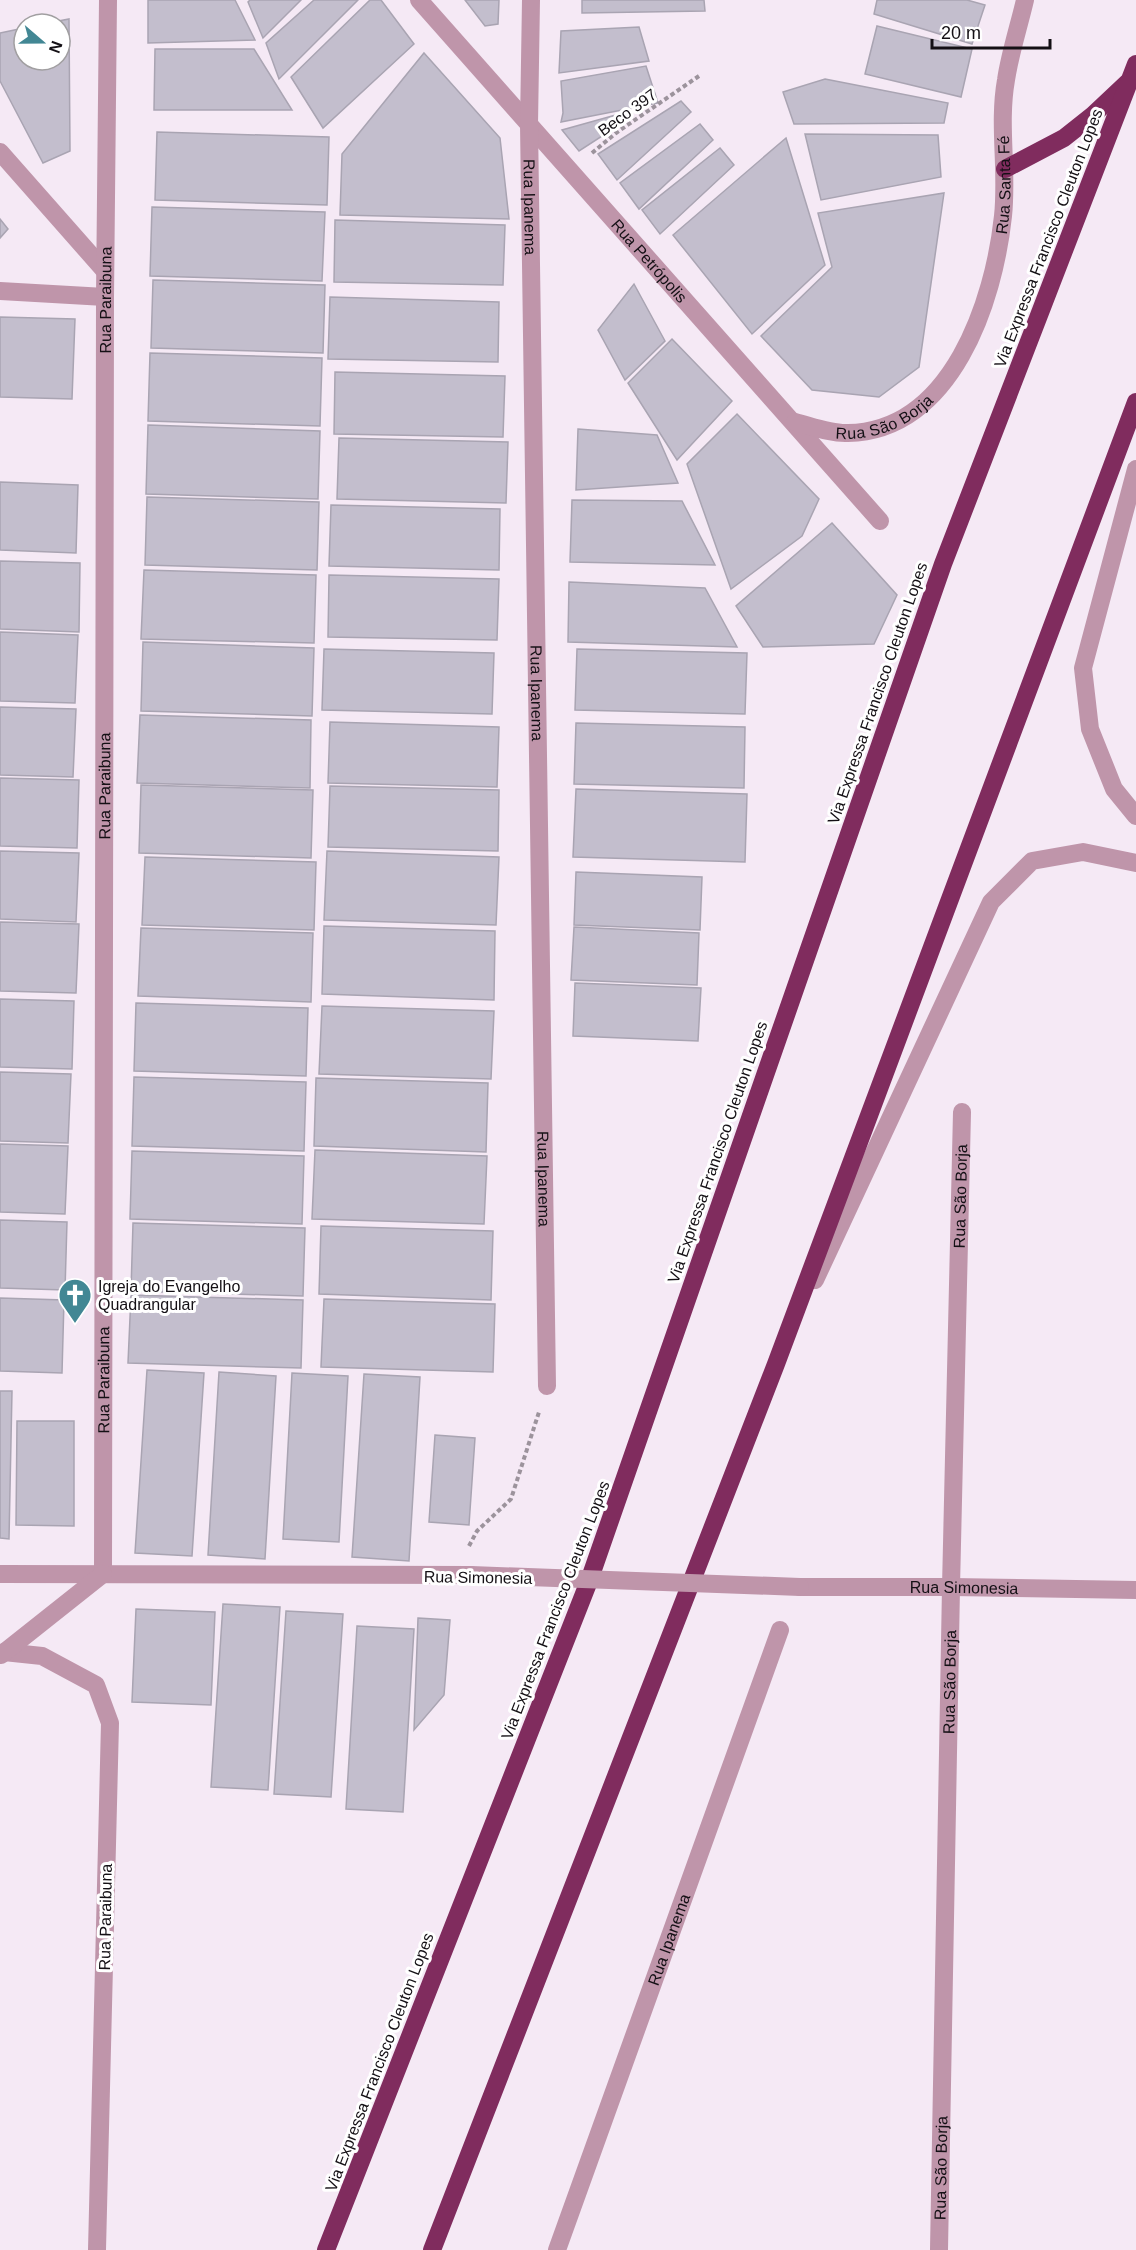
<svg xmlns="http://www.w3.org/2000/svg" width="1136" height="2250" font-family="Helvetica,sans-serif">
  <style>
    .building { fill: #c3becd; stroke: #a9a4b2; stroke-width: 1.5 }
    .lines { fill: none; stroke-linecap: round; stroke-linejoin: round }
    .path { stroke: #9c939c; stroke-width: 4; stroke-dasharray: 4.5 3; stroke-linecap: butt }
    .minor { stroke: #bf95aa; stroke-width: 18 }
    .highway { stroke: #802c5e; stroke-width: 18 }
    .minor-bridge { stroke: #bf95aa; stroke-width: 18 }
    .labels { text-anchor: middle; stroke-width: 6; stroke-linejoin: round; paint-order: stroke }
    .street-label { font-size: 16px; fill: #141015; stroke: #fff }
    .poi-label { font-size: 16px; fill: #141015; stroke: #fff; text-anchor: start }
  </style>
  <rect width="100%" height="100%" fill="#f5e9f5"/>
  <!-- building -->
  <g class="building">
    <path d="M148 0H235L255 40 148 43Z"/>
    <path d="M250 0H301L263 38 248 2Z"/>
    <path d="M314 0H358L279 79 266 43Z"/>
    <path d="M370 0H381L414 44 323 128 291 77Z"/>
    <path d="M465 0H499L498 24 485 26Z"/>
    <path d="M582 0H704L705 11 582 13Z"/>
    <path d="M877 0H967L985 5 972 44 874 14Z"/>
    <path d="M69 19 70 151 43 163 0 81V33L24 28V60H60V24H43Z"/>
    <path d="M877 26 972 49 961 97 865 74Z"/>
    <path d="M639 27 649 61 559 73 561 31Z"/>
    <path d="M155 49H254L292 110H154Z"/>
    <path d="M424 53 500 138 509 219 340 215 342 154Z"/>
    <path d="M646 66 658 103 561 122 563 113 561 81Z"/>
    <path d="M825 79 948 103 944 123 794 124 783 92Z"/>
    <path d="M681 101 691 112 617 180 598 154Z"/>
    <path d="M619 114 627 120 579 151 562 130Z"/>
    <path d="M700 124 713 140 639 209 620 183Z"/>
    <path d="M157 132 329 137 327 205 155 200Z"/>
    <path d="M805 134 938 135 941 177 821 200Z"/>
    <path d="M786 138 825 265 752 334 673 235Z"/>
    <path d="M720 148 734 165 660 234 642 210Z"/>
    <path d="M944 193 919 367 879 397 812 390 761 336 832 267 818 213Z"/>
    <path d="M152 207 325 212 322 281 150 276Z"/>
    <path d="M0 219 8 229 0 238Z"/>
    <path d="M335 220 505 225 503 285 334 282Z"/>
    <path d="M153 280 325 285 323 353 151 348Z"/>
    <path d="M634 284 665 341 625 380 598 330Z"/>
    <path d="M330 297 499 302 498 362 328 359Z"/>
    <path d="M0 317 75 319 72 399 0 397Z"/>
    <path d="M672 339 732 401 677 460 628 383Z"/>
    <path d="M150 353 322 358 320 426 148 421Z"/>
    <path d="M335 372 505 376 503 437 334 434Z"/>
    <path d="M737 414 819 499 802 536 731 589 687 464Z"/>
    <path d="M148 425 320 431 318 499 146 494Z"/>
    <path d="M578 429 657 435 678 483 576 490Z"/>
    <path d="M339 438 508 442 506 503 337 499Z"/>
    <path d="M0 482 78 485 76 553 0 550Z"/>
    <path d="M147 497 319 502 317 570 145 565Z"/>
    <path d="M572 500 682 501 715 565 570 562Z"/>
    <path d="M331 505 500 509 499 570 329 566Z"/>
    <path d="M832 523 897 595 874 644 763 647 736 606Z"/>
    <path d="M0 561 80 563 79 632 0 629Z"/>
    <path d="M144 570 316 575 314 643 141 639Z"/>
    <path d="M329 575 499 579 497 640 328 637Z"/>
    <path d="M569 582 705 588 737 647 568 642Z"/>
    <path d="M0 632 78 635 75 703 0 701Z"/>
    <path d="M143 642 314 648 312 716 141 711Z"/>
    <path d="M324 649 494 653 492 714 322 710Z"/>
    <path d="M577 649 747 653 745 714 575 710Z"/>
    <path d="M0 707 76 709 73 777 0 775Z"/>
    <path d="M140 715 311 720 310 788 137 783Z"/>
    <path d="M330 722 499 727 497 787 328 783Z"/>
    <path d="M576 723 745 727 744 788 574 784Z"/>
    <path d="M0 778 79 780 77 848 0 846Z"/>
    <path d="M141 785 313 790 311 858 139 853Z"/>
    <path d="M330 786 499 790 498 851 328 847Z"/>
    <path d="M576 789 747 794 745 862 573 857Z"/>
    <path d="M0 851 79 853 76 922 0 919Z"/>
    <path d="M327 851 499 857 496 925 324 920Z"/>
    <path d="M145 857 316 862 314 930 142 925Z"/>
    <path d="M576 872 702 877 700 930 574 925Z"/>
    <path d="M0 922 79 924 76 993 0 991Z"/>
    <path d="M324 926 495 931 494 1000 322 994Z"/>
    <path d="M574 927 699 933 697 985 571 980Z"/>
    <path d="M141 928 313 933 311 1002 138 996Z"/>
    <path d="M575 983 701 988 698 1041 573 1036Z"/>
    <path d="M0 999 74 1001 72 1069 0 1067Z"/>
    <path d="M136 1003 308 1008 306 1076 134 1071Z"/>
    <path d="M322 1006 494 1011 491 1079 319 1074Z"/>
    <path d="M0 1072 71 1074 68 1143 0 1141Z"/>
    <path d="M134 1077 306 1082 304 1151 132 1146Z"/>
    <path d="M316 1078 488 1083 486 1152 314 1146Z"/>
    <path d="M0 1144 68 1146 65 1214 0 1212Z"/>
    <path d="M315 1150 487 1156 484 1224 312 1219Z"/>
    <path d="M132 1151 304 1156 302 1224 130 1219Z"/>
    <path d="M0 1220 67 1222 65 1290 0 1288Z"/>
    <path d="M133 1223 305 1228 303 1296 131 1291Z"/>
    <path d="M321 1226 493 1231 491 1300 319 1294Z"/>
    <path d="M131 1295 303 1300 301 1368 128 1363Z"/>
    <path d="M0 1298 64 1300 62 1373 0 1371Z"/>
    <path d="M324 1299 495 1304 493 1372 321 1367Z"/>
    <path d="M147 1370 204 1373 192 1556 135 1553Z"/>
    <path d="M219 1372 276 1376 265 1559 208 1555Z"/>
    <path d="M292 1373 348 1376 339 1542 283 1539Z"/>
    <path d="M364 1374 420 1377 409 1561 352 1557Z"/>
    <path d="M0 1391H12L9 1539 0 1538Z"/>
    <path d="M17 1421H74V1526L16 1525Z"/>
    <path d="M435 1435 475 1438 469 1525 429 1522Z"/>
    <path d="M223 1604 280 1607 268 1790 211 1787Z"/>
    <path d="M136 1609 215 1612 211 1705 132 1702Z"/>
    <path d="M286 1611 343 1614 331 1797 274 1794Z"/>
    <path d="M418 1618 450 1620 444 1695 414 1730Z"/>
    <path d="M357 1626 414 1629 403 1812 346 1809Z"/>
  </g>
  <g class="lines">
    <!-- path -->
    <g class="path">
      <path d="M592 153 616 133 699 76"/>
      <path d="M469 1546 477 1531 511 1499 539 1412"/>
    </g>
    <!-- minor -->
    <g class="minor">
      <path id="s1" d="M419 0 880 521"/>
      <path id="s2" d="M531 0 529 124 547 1386"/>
      <path d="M0 152 105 271"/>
      <path d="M0 291 105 297"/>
      <path id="s3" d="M795 422C811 426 831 434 848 433 952 431 994 301 1003 216 1008 170 998 125 1006 80 1010 53 1019 26 1025 0"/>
      <path d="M1136 469 1083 668 1090 729 1114 789 1136 816"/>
      <path d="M815 1280 991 902 1032 861 1083 852 1136 863"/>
      <path d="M0 1574 471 1575"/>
      <path id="s4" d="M103 1574 105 297 108 0"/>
      <path id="s5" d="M800 1587H951L1136 1590"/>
      <path d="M4 1652 42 1656 96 1685 110 1723 97 2250"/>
      <path d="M1 1655 103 1574"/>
      <path id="s6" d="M557 2250 780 1630"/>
      <path id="s7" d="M939 2250 951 1587 962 1112"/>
    </g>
    <!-- highway -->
    <g class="highway">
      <path d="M1005 169 1064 138 1093 115 1127 83"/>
      <path d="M326 2250 589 1581 943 564 1136 64"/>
      <path d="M432 2250 776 1364 1136 402"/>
    </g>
    <!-- minor-bridge -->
    <path class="minor-bridge" d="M471 1575 800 1587"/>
  </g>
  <!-- icons -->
  <defs>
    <symbol id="church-pin" viewBox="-11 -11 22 30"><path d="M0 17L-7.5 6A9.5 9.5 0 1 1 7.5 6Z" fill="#428794" stroke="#fff"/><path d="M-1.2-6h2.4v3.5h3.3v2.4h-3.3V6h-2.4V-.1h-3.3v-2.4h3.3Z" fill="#fff"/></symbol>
  </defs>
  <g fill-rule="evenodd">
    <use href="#church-pin" x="56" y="1276" width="38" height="52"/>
  </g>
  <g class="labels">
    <!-- street labels -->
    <g class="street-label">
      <text transform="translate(627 112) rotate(-36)" y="6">Beco 397</text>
      <text dy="6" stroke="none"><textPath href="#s3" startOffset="376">Rua Santa Fé</textPath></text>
      <text dy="6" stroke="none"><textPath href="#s2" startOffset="207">Rua Ipanema</textPath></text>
      <text transform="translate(1048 238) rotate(-69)" y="6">Via Expressa Francisco Cleuton Lopes</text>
      <text dy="6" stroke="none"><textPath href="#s1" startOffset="348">Rua Petrópolis</textPath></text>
      <text dy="6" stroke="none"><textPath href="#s4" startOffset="1274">Rua Paraibuna</textPath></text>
      <text dy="6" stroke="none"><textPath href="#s3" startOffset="94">Rua São Borja</textPath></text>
      <text dy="6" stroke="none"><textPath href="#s2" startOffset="693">Rua Ipanema</textPath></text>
      <text transform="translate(877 693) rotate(-71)" y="6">Via Expressa Francisco Cleuton Lopes</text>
      <text dy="6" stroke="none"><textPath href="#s4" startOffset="788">Rua Paraibuna</textPath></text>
      <text transform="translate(717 1152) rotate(-71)" y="6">Via Expressa Francisco Cleuton Lopes</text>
      <text dy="6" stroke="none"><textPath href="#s2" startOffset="1179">Rua Ipanema</textPath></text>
      <text dy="6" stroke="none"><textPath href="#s7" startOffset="1054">Rua São Borja</textPath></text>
      <text dy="6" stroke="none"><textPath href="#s4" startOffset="194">Rua Paraibuna</textPath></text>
      <text transform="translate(478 1577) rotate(1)" y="6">Rua Simonesia</text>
      <text dy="6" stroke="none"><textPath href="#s5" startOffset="164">Rua Simonesia</textPath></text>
      <text transform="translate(555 1610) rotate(-69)" y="6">Via Expressa Francisco Cleuton Lopes</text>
      <text dy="6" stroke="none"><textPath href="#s7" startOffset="568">Rua São Borja</textPath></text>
      <text transform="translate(105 1917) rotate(-89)" y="6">Rua Paraibuna</text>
      <text dy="6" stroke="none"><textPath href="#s6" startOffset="330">Rua Ipanema</textPath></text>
      <text transform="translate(379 2062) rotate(-69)" y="6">Via Expressa Francisco Cleuton Lopes</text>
      <text dy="6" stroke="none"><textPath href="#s7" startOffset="82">Rua São Borja</textPath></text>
    </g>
    <!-- poi labels -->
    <g class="poi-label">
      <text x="98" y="1292">Igreja do Evangelho<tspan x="98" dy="18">Quadrangular</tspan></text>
    </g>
  </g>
  <!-- north arrow -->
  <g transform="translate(42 42) rotate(110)"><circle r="28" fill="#ffffff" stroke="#a19fa1" stroke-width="1.5"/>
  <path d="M0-4.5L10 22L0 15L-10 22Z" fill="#428794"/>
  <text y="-9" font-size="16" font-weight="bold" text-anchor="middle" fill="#141015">N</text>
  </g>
  <!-- scale -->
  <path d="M932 39v9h118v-9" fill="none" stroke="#141015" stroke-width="3"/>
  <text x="941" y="39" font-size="18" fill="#141015" stroke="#ffffff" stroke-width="4.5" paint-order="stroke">20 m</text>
</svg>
